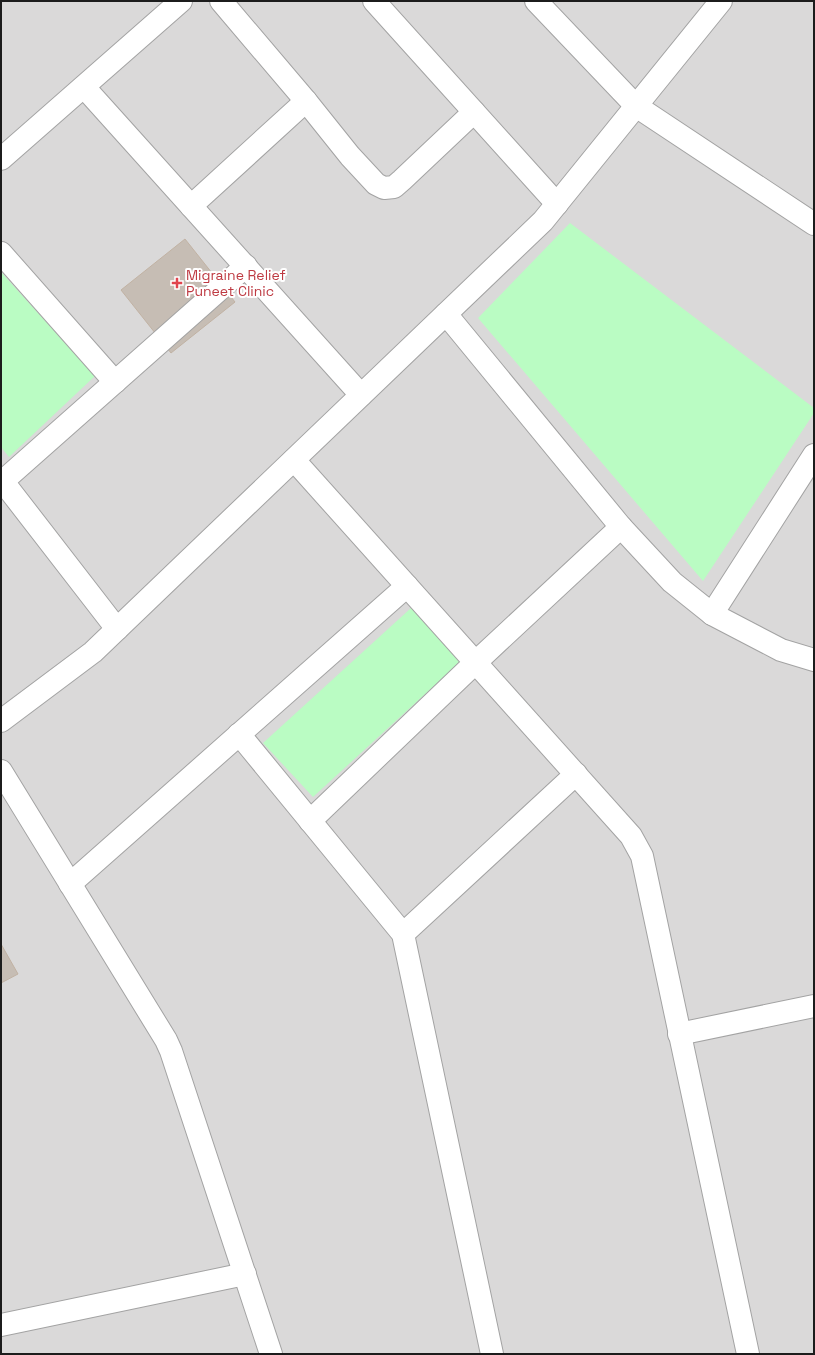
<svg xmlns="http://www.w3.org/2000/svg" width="815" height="1355" font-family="'Space Grotesk',sans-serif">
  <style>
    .residential { fill: #dad9d9 }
    .park { fill: #bafcc3 }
    .building { fill: #c6bdb4; stroke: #c1b2a3 }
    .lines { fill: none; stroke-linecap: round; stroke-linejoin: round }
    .street-casing { stroke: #a3a3a3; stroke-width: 24 }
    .street { stroke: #fff; stroke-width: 22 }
    .health-dot { fill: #e0444e; stroke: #fff; stroke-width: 1.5 }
    .labels { text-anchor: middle; stroke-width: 4; stroke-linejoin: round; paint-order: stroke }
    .health-label { font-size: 14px; fill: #be3a42; stroke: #fff; text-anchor: start }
  </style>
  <rect width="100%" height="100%" fill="#eeebe1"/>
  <!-- residential -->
  <rect class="residential" x="1" y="1" width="813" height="1353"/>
  <!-- park -->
  <g class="park">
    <path d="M570 223 814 408V413L703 581 478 318Z"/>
    <path d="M1 272 95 376 9 457 1 447Z"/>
    <path d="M411 608 460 662 313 797 263 743Z"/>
  </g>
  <!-- building -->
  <g class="building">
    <path d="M185 239 235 302 171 353 121 290Z"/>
    <path d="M1 944 18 974 1 983Z"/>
  </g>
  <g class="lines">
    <defs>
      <g id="street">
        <path d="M221 1 306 101 350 156 376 184 384 188 394 187 402 180 474 112"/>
        <path d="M374 1 557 204"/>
        <path d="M536 1 636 106 814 224"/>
        <path d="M84 87 361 395"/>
        <path d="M1 159 181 1"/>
        <path d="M191 206 306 101"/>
        <path d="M1 253 115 382"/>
        <path d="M446 314 621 527 672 582 712 614 781 650 814 660"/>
        <path d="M294 460 631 836 642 856 748 1354"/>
        <path d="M1 479 117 629"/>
        <path d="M3 481 246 266"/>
        <path d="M712 614 814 455"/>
        <path d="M1 721 93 652 543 221 721 1"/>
        <path d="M239 734 403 934 492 1354"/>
        <path d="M1 771 166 1040 171 1051 271 1354"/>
        <path d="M310 821 476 662 621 527"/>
        <path d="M70 884 407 586"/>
        <path d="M403 934 576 774"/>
        <path d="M679 1034 814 1006"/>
        <path d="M1 1325 245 1274"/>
      </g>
    </defs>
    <!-- street casing -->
    <use href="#street" class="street-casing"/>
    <!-- street -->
    <use href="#street" class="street"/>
  </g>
  <!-- markers -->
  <path class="health-dot" d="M175 277h4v4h4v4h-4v4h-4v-4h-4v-4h4z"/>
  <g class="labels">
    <!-- health labels -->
    <g class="health-label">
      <text x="186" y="280">Migraine Relief<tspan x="186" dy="16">Puneet Clinic</tspan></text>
    </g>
  </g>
  <!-- border -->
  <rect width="815" height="1355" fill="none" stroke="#1c1c1c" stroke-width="4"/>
</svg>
